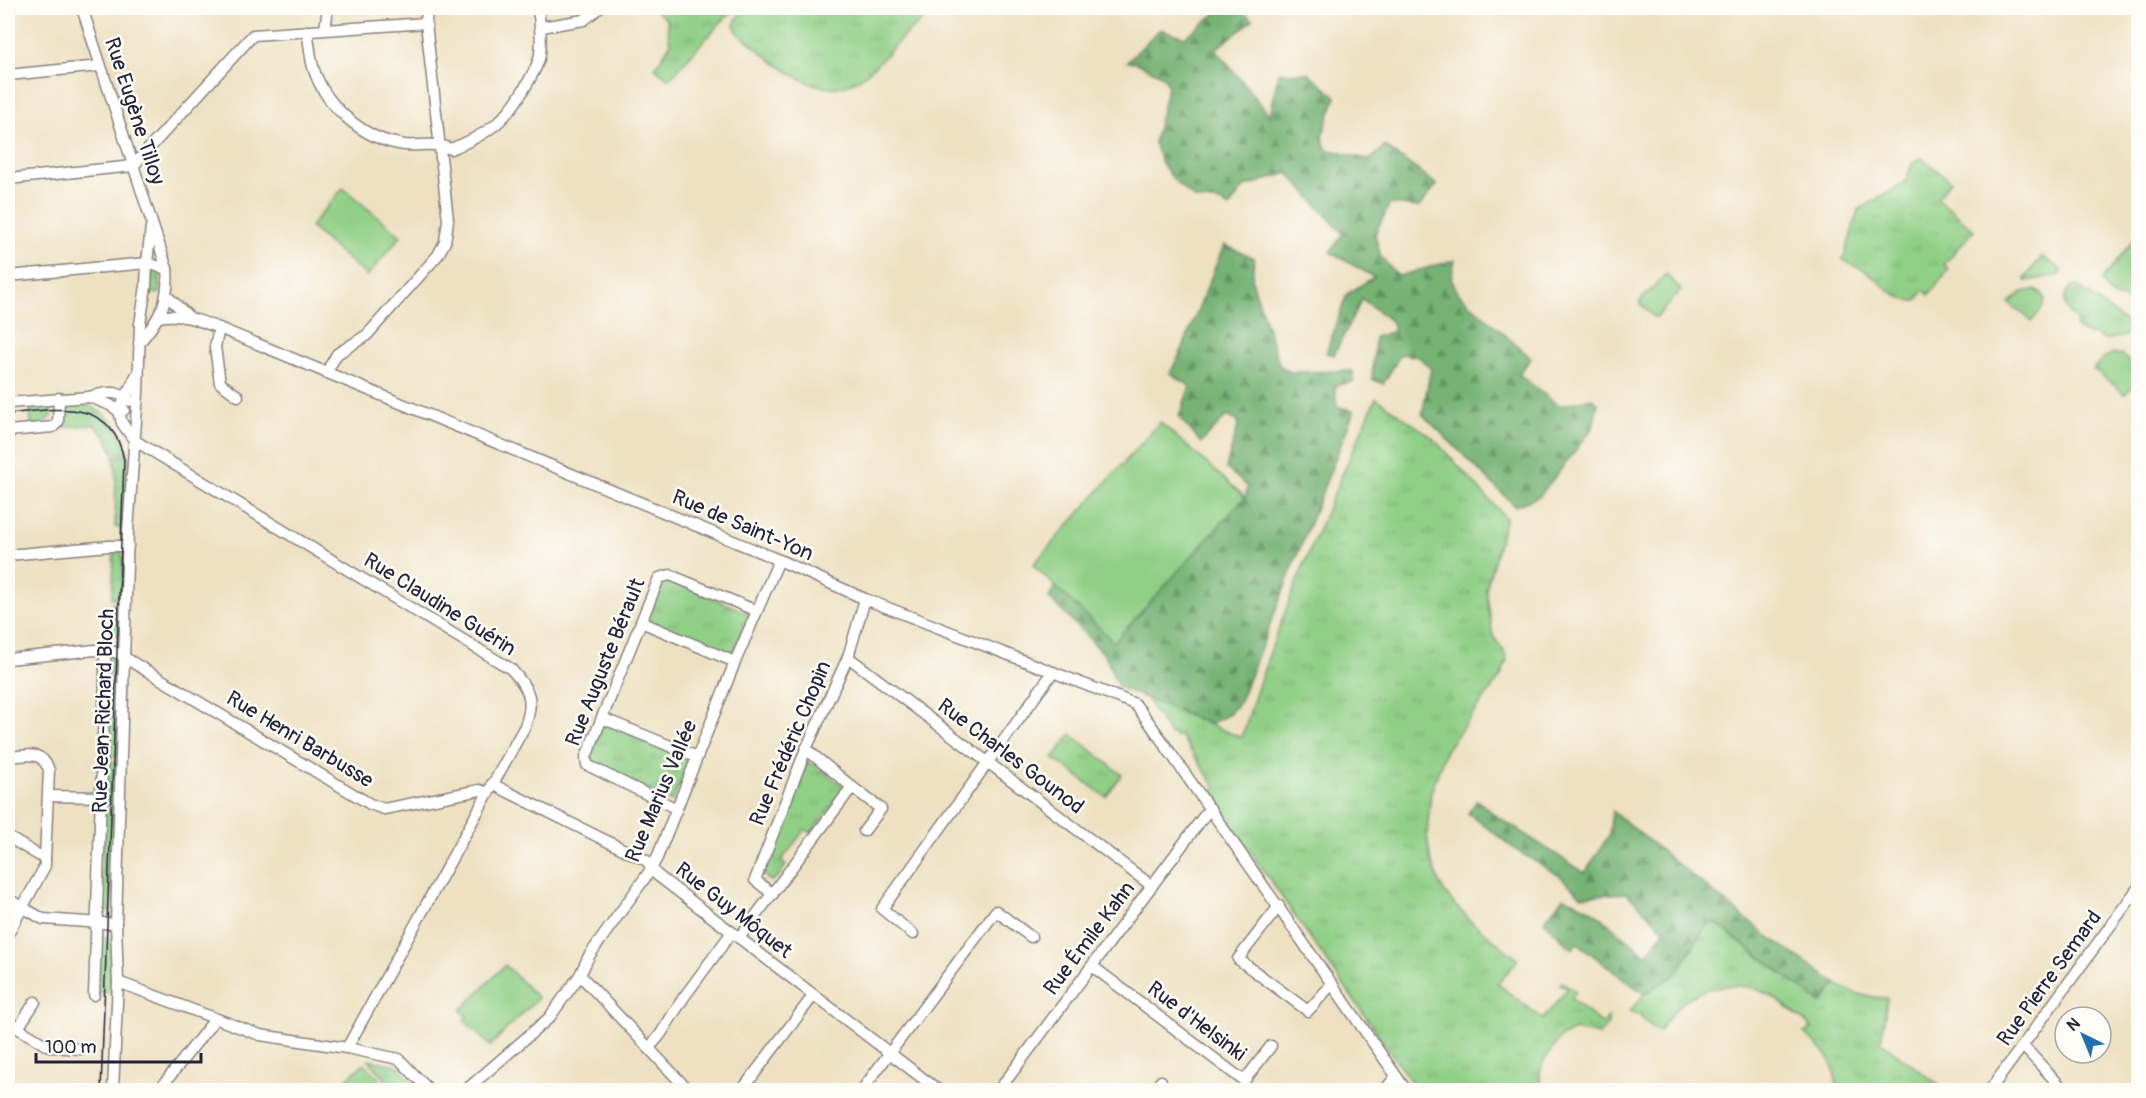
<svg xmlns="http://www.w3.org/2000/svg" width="2146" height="1098" font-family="Pangolin,sans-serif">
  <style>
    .grass { fill: url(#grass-tufts); stroke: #597860; stroke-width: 1.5 }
    .forest { fill: url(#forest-firs); stroke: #4b6a57; stroke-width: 1.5 }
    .pitch { fill: #90cf86; stroke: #597860; stroke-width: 1.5 }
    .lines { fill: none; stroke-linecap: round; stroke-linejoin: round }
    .street-casing { stroke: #88827e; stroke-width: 13 }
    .street { stroke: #fff; stroke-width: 10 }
    .tram { stroke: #22223b; stroke-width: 1.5 }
    .labels { text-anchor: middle; stroke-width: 5; stroke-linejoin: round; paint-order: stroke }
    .street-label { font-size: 21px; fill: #22223b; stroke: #fdfcf7 }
  </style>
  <defs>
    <pattern id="grass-tufts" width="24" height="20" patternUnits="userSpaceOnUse" patternTransform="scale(1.5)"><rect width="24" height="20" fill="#90cf86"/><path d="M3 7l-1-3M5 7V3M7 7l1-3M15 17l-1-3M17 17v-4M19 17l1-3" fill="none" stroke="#7cb175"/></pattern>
    <pattern id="forest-firs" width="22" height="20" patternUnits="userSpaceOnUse" patternTransform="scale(1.5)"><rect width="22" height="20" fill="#74b273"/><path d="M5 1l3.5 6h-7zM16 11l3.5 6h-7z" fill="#5f9060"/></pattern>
  </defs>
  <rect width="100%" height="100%" fill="#fdfcf7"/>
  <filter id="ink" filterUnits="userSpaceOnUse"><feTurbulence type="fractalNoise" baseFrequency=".0167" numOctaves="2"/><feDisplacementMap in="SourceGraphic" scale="12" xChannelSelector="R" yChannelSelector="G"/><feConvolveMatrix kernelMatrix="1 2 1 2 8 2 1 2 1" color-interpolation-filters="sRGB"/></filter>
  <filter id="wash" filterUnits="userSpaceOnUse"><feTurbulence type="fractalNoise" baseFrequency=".008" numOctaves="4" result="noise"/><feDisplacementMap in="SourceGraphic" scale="24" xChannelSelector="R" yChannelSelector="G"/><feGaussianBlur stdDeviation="1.35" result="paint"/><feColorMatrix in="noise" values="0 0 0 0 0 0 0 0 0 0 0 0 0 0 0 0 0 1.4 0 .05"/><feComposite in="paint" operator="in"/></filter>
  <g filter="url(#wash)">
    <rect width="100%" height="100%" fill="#eee1c2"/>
    <!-- grass -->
    <g class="grass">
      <path d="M659 8H740L723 20 669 79 655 68 670 45 667 20 656 11Z"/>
      <path d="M752 8H938C928 16 916 25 906 34 883 56 857 96 819 86 789 78 762 52 738 33L734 25 738 16Z"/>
      <path d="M1922 158 1951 181 1937 198 1974 230 1944 264 1949 269 1929 295 1924 290 1916 301C1897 302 1881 282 1867 272 1859 267 1848 264 1842 259L1845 255 1858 210 1904 183C1911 173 1908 161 1922 158Z"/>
      <path d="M2138 234V287L2127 301C2120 296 2127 299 2118 298 2107 297 2106 287 2102 280Z"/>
      <path d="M2042 256 2061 270 2059 275 2025 281V278Z"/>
      <path d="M151 269 159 271 160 274V293L149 294Z"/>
      <path d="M2072 286 2079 287 2125 322 2129 332 2126 336 2103 340 2094 334 2088 335 2076 328 2077 321C2065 311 2059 298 2072 286Z"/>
      <path d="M2035 290 2042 293 2045 301 2042 309 2032 321 2009 303 2022 292Z"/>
      <path d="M2113 353 2122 355 2134 367 2135 384 2125 394 2093 369 2103 358Z"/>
      <path d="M1376 398 1432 437 1506 518 1486 589 1493 636 1504 651 1507 661 1501 676 1446 750 1431 792 1427 834 1430 857 1440 885 1453 903 1473 923 1518 959 1498 984 1543 1019 1567 989 1560 984 1562 982 1576 991 1571 998 1602 1024 1608 1017V1025L1599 1035 1574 1030 1561 1037 1543 1062 1540 1073V1090H1417L1209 793 1216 787 1180 735 1175 737 1173 733 1170 735 1146 698 1242 738C1276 621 1327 509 1376 398Z"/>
      <path d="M30 403 47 404 51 411V417L42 424 31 425Z"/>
      <path d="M82 403C107 412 121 426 128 453L113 452 106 437 94 425 63 427 60 416C66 407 71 404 82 403Z"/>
      <path d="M114 455 129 456 127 529 115 527 116 471Z"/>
      <path d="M114 550 122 551 124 598H112Z"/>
      <path d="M666 578 750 614 731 657 646 620 663 580Z"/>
      <path d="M111 603 123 604V635L111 634Z"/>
      <path d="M110 654 120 660 121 677 109 676Z"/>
      <path d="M109 682H121L118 757H106Z"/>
      <path d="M604 723 690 759 672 802 590 763 589 758Z"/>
      <path d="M1071 734 1122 775 1106 797 1053 758Z"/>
      <path d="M808 761 842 785 843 791 811 833 805 829 781 861 786 865 779 876 771 881 766 878 763 873Z"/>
      <path d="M106 762H118L116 805 104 804Z"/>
      <path d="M104 809 116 810 111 911 100 910Z"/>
      <path d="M1714 922 1821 1003 1837 984C1853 995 1868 997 1887 998L1881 1042 1946 1090H1837C1836 1063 1824 1049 1804 1033L1812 1028C1799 1017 1786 1005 1771 996 1743 979 1703 984 1679 1006 1671 1014 1665 1023 1658 1032L1641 1018 1642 1016 1630 1011 1644 994 1675 975 1705 927Z"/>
      <path d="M99 937 111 938 112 993H97Z"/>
      <path d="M369 1060 397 1065 419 1090H395Z"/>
    </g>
    <!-- forest -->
    <g class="forest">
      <path d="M1223 8H1238L1253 20 1216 49 1270 116 1278 73H1309L1336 97 1322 136 1326 149 1370 160 1385 146 1437 185 1419 207 1390 204 1375 234 1381 257 1398 276 1455 260 1451 278 1458 293 1531 358 1519 374 1559 406 1592 398 1598 403 1593 428 1540 496 1515 506 1422 414 1431 369 1419 357 1401 354 1383 384 1372 379 1375 337 1394 331 1392 322 1362 299 1334 355 1326 353 1347 294 1374 277 1330 252 1343 234 1288 173 1244 187 1229 208 1220 202 1195 199 1174 180 1162 164 1154 143 1168 85 1163 76 1135 62H1127L1160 29 1185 37Z"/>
      <path d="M1224 245 1254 258 1252 281 1280 366 1290 372 1353 371V382L1335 386 1337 406 1354 411 1240 701 1228 715 1210 724 1118 687 1105 655 1049 598 1055 585 1114 642 1245 497 1248 487 1226 468 1239 422 1227 416 1201 443 1179 417 1190 386 1170 373 1181 352Z"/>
      <path d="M1477 800 1498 817 1585 873 1609 835 1612 811 1765 934 1837 984 1821 1003 1714 922 1705 927 1675 975 1644 994 1577 943 1572 949 1544 921 1564 897 1592 910 1646 955 1665 930 1626 893 1581 896 1560 876 1517 851 1468 813Z"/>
    </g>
    <!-- pitch -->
    <g class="pitch">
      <path d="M343 188 401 236 367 276 310 227Z"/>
      <path d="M1666 274 1681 290 1657 317H1654L1640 304V301Z"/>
      <path d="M1160 422 1245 497 1114 642 1033 565Z"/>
      <path d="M505 965 538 998 490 1046 464 1020 467 1016 461 1010Z"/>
      <path d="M364 1063 389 1090H339L337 1088Z"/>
    </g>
  </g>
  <g filter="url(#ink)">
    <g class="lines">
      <defs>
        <g id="street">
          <path d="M82 8 167 269C170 301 159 320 139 343"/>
          <path d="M541 27 584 20 599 8"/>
          <path d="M325 29 328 8"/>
          <path d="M307 31C309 41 310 53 312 63 322 104 363 140 405 145 421 146 436 142 451 149 489 134 507 120 527 84 532 75 539 64 540 54 542 39 540 23 538 8"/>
          <path d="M8 75 100 66"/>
          <path d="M8 179 133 166 253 35 426 23"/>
          <path d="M8 276 147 263 167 269"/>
          <path d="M166 295 188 316"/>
          <path d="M159 317C181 313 198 320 219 328L779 560 865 599 1135 704 1151 725 1406 1090"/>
          <path d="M219 328 215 347 220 383 238 396"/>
          <path d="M326 373 337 354 367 335 438 255 445 242 448 220 426 23 427 8"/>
          <path d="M137 374 119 411 122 423 134 440 511 669C529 689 535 699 525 726L347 1048"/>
          <path d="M90 397 110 405 119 411 124 410"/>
          <path d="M8 403 89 397 105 393H115L126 397 130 401"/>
          <path d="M8 431 53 427 58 422 59 398"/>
          <path d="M8 555 109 546H128"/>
          <path d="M641 622 735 662"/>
          <path d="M848 657 1152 886"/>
          <path d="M8 659 105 649 117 653 370 804 384 809 480 790 487 793"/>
          <path d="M602 718 697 757"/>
          <path d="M8 757C27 756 41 749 49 770L45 859 8 837"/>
          <path d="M492 784 647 861 657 875 938 1090"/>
          <path d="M852 787 881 809 864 831"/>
          <path d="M49 796 101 797"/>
          <path d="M677 809 587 765 586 757 659 578 670 575 757 611"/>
          <path d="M773 894 755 880 806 749 848 657 865 599"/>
          <path d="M8 899 43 919 116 924"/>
          <path d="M1279 906 1238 959 1308 1011 1332 984"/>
          <path d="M8 934 45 866V859"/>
          <path d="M913 934 882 909 1053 672"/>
          <path d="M739 938 852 787 806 749"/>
          <path d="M1092 966 1244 1081 1271 1046"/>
          <path d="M580 975 688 1090"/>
          <path d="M118 982 260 1035 347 1048 399 1059 429 1090"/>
          <path d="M94 995 105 679V649"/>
          <path d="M8 1022 44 1044 53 1047 81 1049"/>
          <path d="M18 1028 35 1002"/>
          <path d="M2023 1046 2064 1090"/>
          <path d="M649 1048 660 1035 684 997 732 932"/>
          <path d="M8 1086 15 1090"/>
          <path d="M113 1090 118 982 116 924 119 821 128 531 138 393 140 324 146 286 147 263 151 227"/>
          <path d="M159 1090 215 1019"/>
          <path d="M466 1090 549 1018 580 975 589 956 647 875 657 858 735 662 779 560"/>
          <path d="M742 1090 813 996"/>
          <path d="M862 1090 996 911 1031 937"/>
          <path d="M999 1090 1210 808"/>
          <path d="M1154 1090 1161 1081"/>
          <path d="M1385 1090 1396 1076"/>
          <path d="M1990 1090 2138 888"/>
        </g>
      </defs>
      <!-- street casing -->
      <use href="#street" class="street-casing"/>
      <!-- street -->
      <use href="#street" class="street"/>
      <!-- tram -->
      <path class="tram" d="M8 414C56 409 112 396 124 460L101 1090"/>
    </g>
  </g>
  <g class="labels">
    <!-- street labels -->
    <g class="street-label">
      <text transform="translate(135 111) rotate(72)" y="7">Rue Eugène Tilloy</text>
      <text transform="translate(743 525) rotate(23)" y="7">Rue de Saint-Yon</text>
      <text transform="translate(440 604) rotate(32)" y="7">Rue Claudine Guérin</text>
      <text transform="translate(605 662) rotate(-68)" y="7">Rue Auguste Bérault</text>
      <text transform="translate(103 711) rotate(-88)" y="7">Rue Jean-Richard Bloch</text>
      <text transform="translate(300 739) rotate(31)" y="7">Rue Henri Barbusse</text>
      <text transform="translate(790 743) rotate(-67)" y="7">Rue Frédéric Chopin</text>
      <text transform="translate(1011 756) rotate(37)" y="7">Rue Charles Gounod</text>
      <text transform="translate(661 791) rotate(-67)" y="7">Rue Marius Vallée</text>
      <text transform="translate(734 910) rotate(38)" y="7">Rue Guy Môquet</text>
      <text transform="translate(1089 938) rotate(-53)" y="7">Rue Émile Kahn</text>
      <text transform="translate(2049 978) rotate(-54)" y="7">Rue Pierre Semard</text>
      <text transform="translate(1197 1021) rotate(37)" y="7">Rue d'Helsinki</text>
    </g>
  </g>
  <!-- margin -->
  <rect width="2146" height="1098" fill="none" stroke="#fdfcf7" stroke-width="30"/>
  <!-- north arrow -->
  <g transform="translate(2083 1035) rotate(317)"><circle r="28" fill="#fdfcf7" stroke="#a5a5ac" stroke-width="1.5"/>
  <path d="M0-4.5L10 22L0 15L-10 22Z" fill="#1f6fb2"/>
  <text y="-9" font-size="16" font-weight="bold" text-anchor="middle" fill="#22223b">N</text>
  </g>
  <!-- scale -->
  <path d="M36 1053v9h165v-9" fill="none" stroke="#22223b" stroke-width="3"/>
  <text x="45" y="1053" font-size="18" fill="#22223b" stroke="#fdfcf7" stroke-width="4.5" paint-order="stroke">100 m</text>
</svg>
